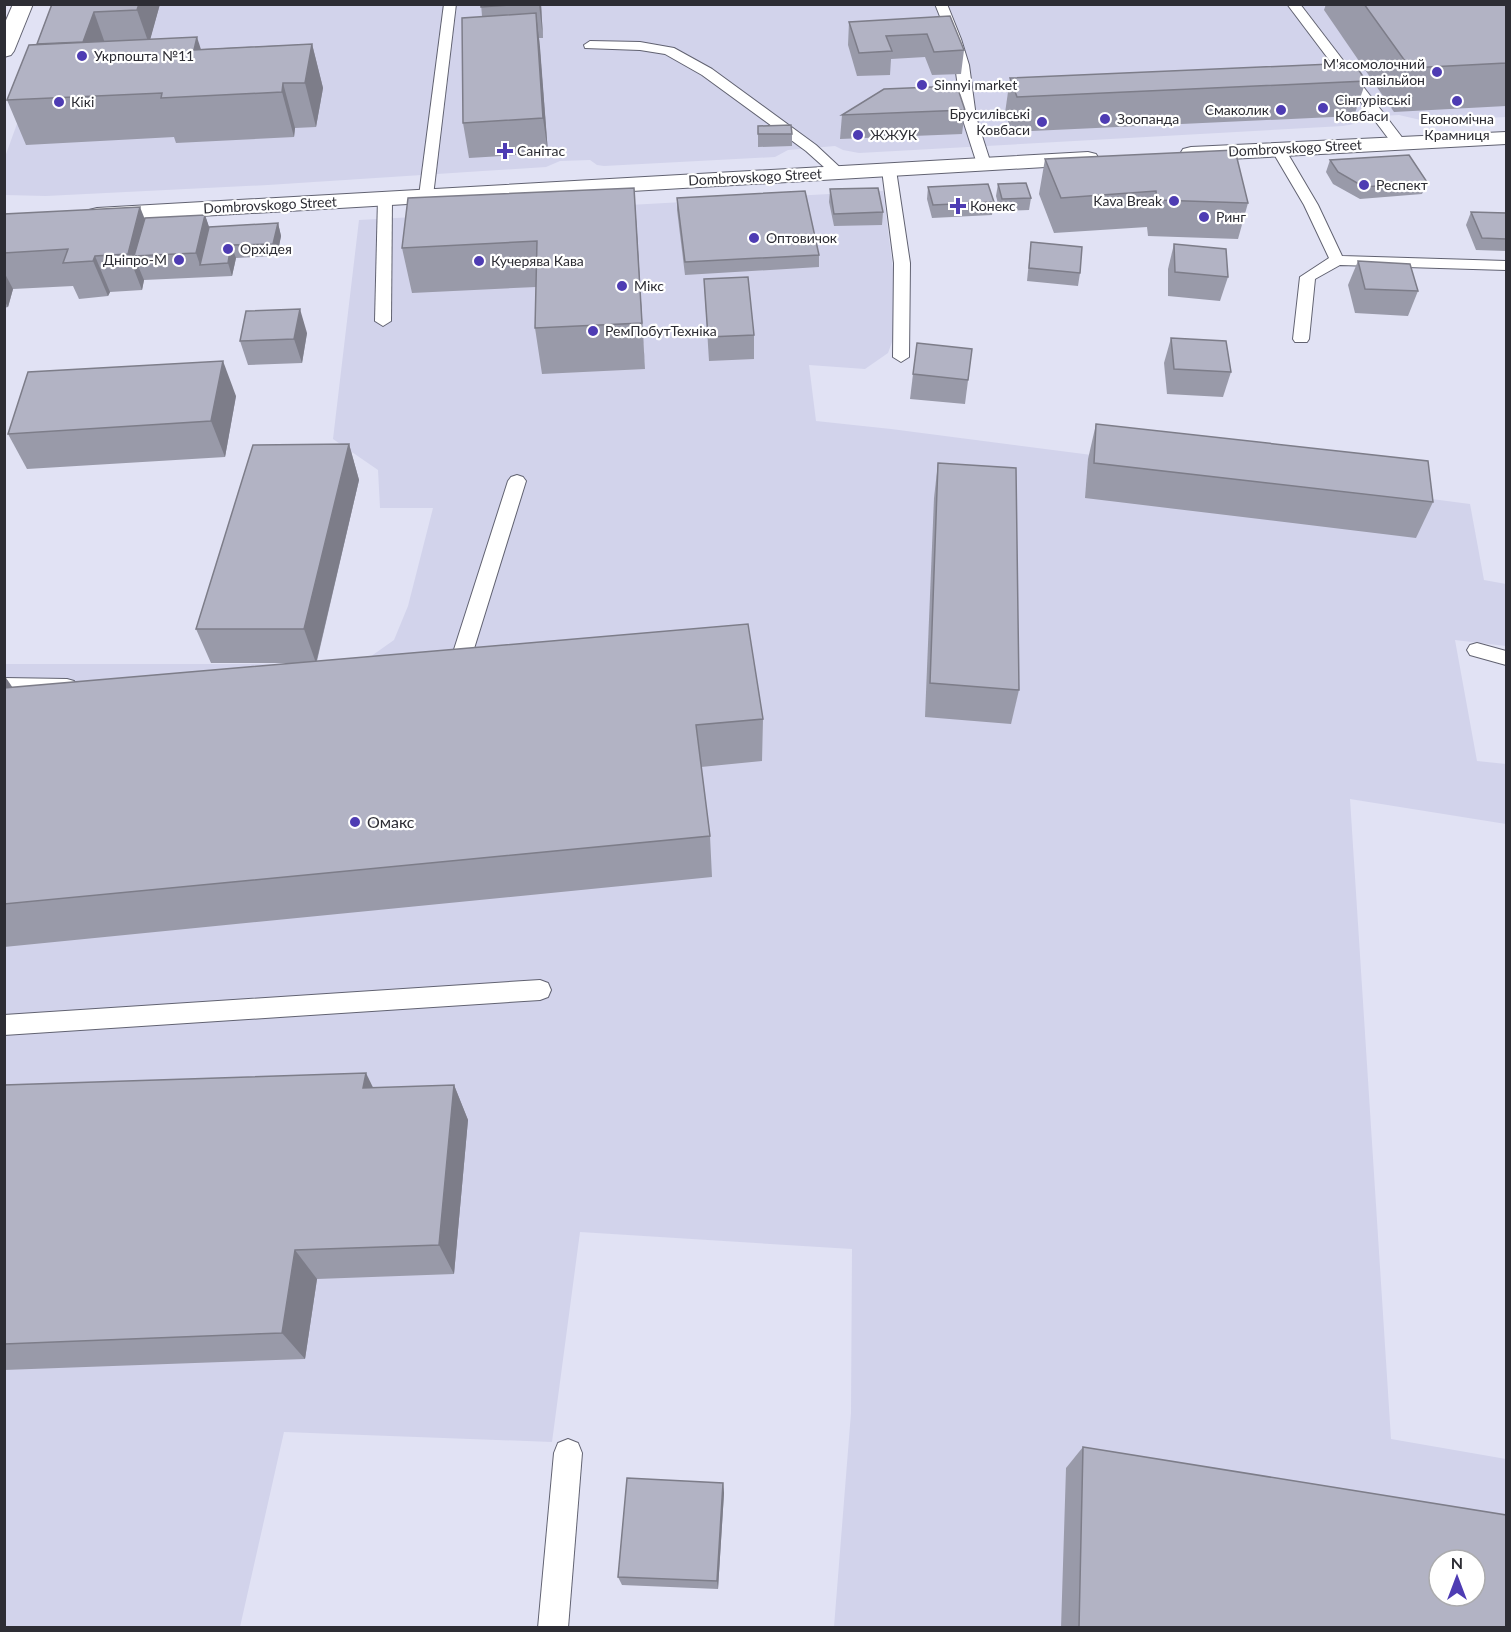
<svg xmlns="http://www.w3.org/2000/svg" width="1511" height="1632" font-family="Lato,sans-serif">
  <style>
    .built { fill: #d2d3eb; fill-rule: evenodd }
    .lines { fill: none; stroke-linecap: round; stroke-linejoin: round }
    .lane-casing { stroke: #616271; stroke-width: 2 }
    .secondary-casing { stroke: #616271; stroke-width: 2 }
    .highway-casing { stroke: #616271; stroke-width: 2 }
    .lane { fill: #fff; fill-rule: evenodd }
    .secondary { fill: #fff; fill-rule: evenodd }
    .highway { fill: #fff; fill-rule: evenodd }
    .wall { fill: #999aa9 }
    .shaded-wall { fill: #7d7d89 }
    .building { fill: #b2b3c4; stroke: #7d7d89; stroke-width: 1.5; fill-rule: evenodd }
    .poi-dot { fill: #4e3cb3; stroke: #fff; stroke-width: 2 }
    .labels { text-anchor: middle; stroke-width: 4.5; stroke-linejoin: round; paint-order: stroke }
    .far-poi-label { font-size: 14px; fill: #2d2d34; stroke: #fff; text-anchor: start }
    .far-street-label { font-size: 14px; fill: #2d2d34; stroke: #fff }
    .poi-label { font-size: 16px; fill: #2d2d34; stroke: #fff; text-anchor: start }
  </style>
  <rect width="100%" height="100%" fill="#e1e2f4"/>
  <!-- built -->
  <g class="built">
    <path d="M1323 4 1325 7 1482 4 1506 22V117L1425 121 1399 115 1365 117 1354 124 1343 126 859 153 843 150 835 146 788 150 775 157 604 166 597 165 590 160 560 161 546 167 268 185 46 196 5 195V157L60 5Z"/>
    <path d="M883 191 895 285 896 331 888 353 865 369 809 365 816 421 891 429 1470 504 1484 580 1506 584V646L1455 640 1477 761 1506 764V824L1350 799 1391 1439 1506 1459V1627H834L851 1413 852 1249 580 1232 552 1442 284 1432 240 1627 5 1628V664H360L394 640 408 606 433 508H380L378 470 333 439 359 220ZM1439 1560H1475V1596H1439Z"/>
  </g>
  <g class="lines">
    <defs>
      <g id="lane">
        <path d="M444 4H456L433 196 426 200 419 196Z"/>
        <path d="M935 4H947L961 39 969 65 976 117 991 164 989 167H979L977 164 962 117 955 65 949 39Z"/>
        <path d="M1287 4H1300L1404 140 1406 143 1404 146H1394Z"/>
        <path d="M590 41 640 42 674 48 712 69 816 145 846 173 839 177 834 176 806 151 702 75 665 54 640 50 585 48 584 45Z"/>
        <path d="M1278 145 1285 149 1318 205 1342 256 1506 261V270L1340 265 1315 279 1309 339 1307 342H1295L1293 339 1300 277 1329 258 1304 205 1271 149Z"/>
        <path d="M889 166 896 170 910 263 909 357 901 362 893 357 894 263 882 170Z"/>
        <path d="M385 194 392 198 391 321 383 326 375 321 378 198Z"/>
        <path d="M517 475 523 477 526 481 468 668 465 673 451 676 444 674 441 669 444 664 450 662 508 481 511 477Z"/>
        <path d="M1477 643 1506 651V665L1470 655 1467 650 1470 645Z"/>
        <path d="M4 678 67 679 74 681 77 686 74 691 67 693 4 692Z"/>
        <path d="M540 980 548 983 551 990 548 997 540 1000 4 1035V1015Z"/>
        <path d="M568 1439 578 1443 582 1453 568 1628H538L554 1453 558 1443Z"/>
      </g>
      <g id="secondary">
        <path d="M1506 132V144L1191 161 1183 159 1180 154 1183 149 1191 147Z"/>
        <path d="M1088 152 1096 154 1099 159 1096 164 97 222 89 220 86 215 89 210 97 208Z"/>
      </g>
      <path id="highway" d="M13 4H33L14 51 11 55 4 57V25Z"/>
    </defs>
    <!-- lane casing -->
    <use href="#lane" class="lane-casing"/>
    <!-- secondary casing -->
    <use href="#secondary" class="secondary-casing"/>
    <!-- highway casing -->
    <use href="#highway" class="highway-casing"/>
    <!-- lane -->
    <use href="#lane" class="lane"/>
    <!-- secondary -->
    <use href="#secondary" class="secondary"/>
    <!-- highway -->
    <use href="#highway" class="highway"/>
  </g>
  <!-- wall -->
  <g class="wall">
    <path d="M52 4H160L150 39 201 49 312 44 323 88 316 127 295 128 294 137 176 143 174 137 26 145 7 100 37 44Z"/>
    <path d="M481 4H541L543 38H539L548 153 469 158 463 123 482 16Z"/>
    <path d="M1326 4H1506V106L1394 112 1324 10Z"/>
    <path d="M950 16 964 50 961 74 932 75 925 57 891 59 890 75 857 76 848 45 849 22Z"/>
    <path d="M1010 78 1366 81 1354 116 1012 132 1005 113Z"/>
    <path d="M965 110 962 134 840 139 842 115Z"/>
    <path d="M758 126 792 134V146L758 147Z"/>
    <path d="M1045 159 1248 203 1238 239 1148 236 1147 227 1054 233 1039 194Z"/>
    <path d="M1330 160 1427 182 1422 194 1360 199 1333 184 1326 172Z"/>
    <path d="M998 184 1031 198 1029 210 1000 211 996 196Z"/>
    <path d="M928 187 994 202 992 215 932 218 927 199Z"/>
    <path d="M634 188 645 369 542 374 535 328 536 287 412 293 402 248Z"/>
    <path d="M830 189 883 212 882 225 834 226 829 202Z"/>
    <path d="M677 198 819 255V267L685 275 677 210Z"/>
    <path d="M1471 212 1506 213V251L1476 250 1466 225Z"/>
    <path d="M4 214 145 218 205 215 209 227 278 223 281 236 277 256 236 258 232 276 144 280 142 290 110 292 108 296 79 299 73 286 13 289 8 307 4 308Z"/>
    <path d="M1031 242 1080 273 1078 286 1027 281Z"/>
    <path d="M1174 244 1228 277 1220 301 1168 296V269Z"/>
    <path d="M1358 261 1418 291 1408 316 1355 313 1348 285Z"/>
    <path d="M704 279 754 335V359L709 361Z"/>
    <path d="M307 333 302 363 248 365 240 341Z"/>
    <path d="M1171 338 1231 372 1223 397 1167 394 1164 363Z"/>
    <path d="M972 349 965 404 910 399 913 374Z"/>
    <path d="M236 396 225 457 27 469 8 434Z"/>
    <path d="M1096 424 1433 502 1416 538 1085 498 1088 459Z"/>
    <path d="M349 444 359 480 317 661 763 719 762 761 701 767 710 836 712 877 4 947V675L13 688 296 663H211L196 629Z"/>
    <path d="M938 463 1019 690 1011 724 925 717 934 498Z"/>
    <path d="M4 1085 373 1088 454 1085 468 1120 454 1274 317 1279 305 1359 4 1370Z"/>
    <path d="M1083 1447 1506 1628H1061L1066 1468Z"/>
    <path d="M723 1483 724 1493 718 1589 622 1585 618 1577Z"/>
  </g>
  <!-- shaded-wall -->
  <g class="shaded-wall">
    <path d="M139 4H160L149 44 137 10Z"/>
    <path d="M539 4H541L543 38Z"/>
    <path d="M94 12 106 46 79 52Z"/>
    <path d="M536 13 540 47 548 153 543 118Z"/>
    <path d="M197 37 211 81 194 50Z"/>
    <path d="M312 44 323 88 316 127 305 83Z"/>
    <path d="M283 83 295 128 294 137 282 92Z"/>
    <path d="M634 188 637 233 645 369 642 323Z"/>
    <path d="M140 207 154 242 134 256 144 280 142 290 128 254Z"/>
    <path d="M205 215 213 239 200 265 196 253Z"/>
    <path d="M278 223 281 236 277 256 273 244Z"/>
    <path d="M231 245 236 258 232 276 228 263Z"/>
    <path d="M95 256 110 292 108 296 93 261Z"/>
    <path d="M4 272 13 289 8 307 4 300Z"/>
    <path d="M300 309 307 333 302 363 294 339Z"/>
    <path d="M223 361 236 396 225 457 211 421Z"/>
    <path d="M349 444 359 480 316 663 304 629Z"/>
    <path d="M4 675 21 701 4 720Z"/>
    <path d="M366 1073 383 1108 363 1088Z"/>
    <path d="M454 1085 468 1120 454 1274 439 1245Z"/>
    <path d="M295 1250 317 1279 305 1359 282 1333Z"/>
    <path d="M723 1483 724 1493 718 1589 717 1581Z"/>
  </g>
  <!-- building -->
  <g class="building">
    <path d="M52 4H139L137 10 94 12 83 42 37 44Z"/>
    <path d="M481 4H524L481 7Z"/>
    <path d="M1364 4H1506V63L1410 68Z"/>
    <path d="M536 13 543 118 463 123 462 18Z"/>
    <path d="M950 16 964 50 934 52 927 34 886 36 892 51 859 53 849 22Z"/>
    <path d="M197 37 194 50 312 44 305 83H283L282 92 161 98 162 93 7 100 29 45Z"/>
    <path d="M1354 63 1366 81 1017 97 1010 78Z"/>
    <path d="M957 86 965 110 842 115 884 89Z"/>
    <path d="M791 125 792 134H758V126Z"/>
    <path d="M1235 150 1248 203 1157 200 1156 191 1061 198 1045 159Z"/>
    <path d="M1409 155 1427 182 1364 187 1338 172 1330 160Z"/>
    <path d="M1026 183 1031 198 1002 199 998 184Z"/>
    <path d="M988 184 994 202 933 205 928 187Z"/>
    <path d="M634 188 642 323 535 328 537 241 402 248 408 198Z"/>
    <path d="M878 188 883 212 834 214 830 189Z"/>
    <path d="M805 191 819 255 685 262 677 198Z"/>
    <path d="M140 207 128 254 95 256 93 261 63 263 68 249 4 253V214Z"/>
    <path d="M1471 212 1506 213V239L1482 238Z"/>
    <path d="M205 215 196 253 134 256 145 218Z"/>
    <path d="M278 223 273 244 231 245 228 263 200 265 209 227Z"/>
    <path d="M1031 242 1082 247 1080 273 1029 268Z"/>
    <path d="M1174 244 1226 249 1228 277 1175 272Z"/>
    <path d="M1358 261 1410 264 1418 291 1365 289Z"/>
    <path d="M748 277 754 335 708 337 704 279Z"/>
    <path d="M300 309 294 339 240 341 246 311Z"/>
    <path d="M1171 338 1226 341 1231 372 1174 369Z"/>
    <path d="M917 343 972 349 968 380 913 374Z"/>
    <path d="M223 361 211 421 8 434 28 372Z"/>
    <path d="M1096 424 1428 461 1433 502 1094 463Z"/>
    <path d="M349 444 304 629H196L253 445Z"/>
    <path d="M938 463 1016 468 1019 690 930 683Z"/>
    <path d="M748 624 763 719 696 725 710 836 4 904V688Z"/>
    <path d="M366 1073 363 1088 454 1085 439 1245 295 1250 282 1333 4 1344V1085Z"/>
    <path d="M1083 1447 1506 1515V1628H1079ZM1439 1560H1475V1596H1439Z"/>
    <path d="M627 1478 723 1483 717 1581 618 1577Z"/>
  </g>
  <!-- markers -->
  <g class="poi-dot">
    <circle cx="82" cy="56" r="6"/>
    <circle cx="1437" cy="72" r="6"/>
    <circle cx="922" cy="85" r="6"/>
    <circle cx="1457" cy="101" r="6"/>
    <circle cx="59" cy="102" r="6"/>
    <circle cx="1323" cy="108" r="6"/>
    <circle cx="1281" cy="110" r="6"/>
    <circle cx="1105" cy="119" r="6"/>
    <circle cx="1042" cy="122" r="6"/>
    <circle cx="858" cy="135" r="6"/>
    <path d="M502 142h6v6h6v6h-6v6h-6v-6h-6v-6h6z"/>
    <circle cx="1364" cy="185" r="6"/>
    <circle cx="1174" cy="201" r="6"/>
    <path d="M955 197h6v6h6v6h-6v6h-6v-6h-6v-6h6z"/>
    <circle cx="1204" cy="217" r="6"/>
    <circle cx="754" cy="238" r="6"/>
    <circle cx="228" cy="249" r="6"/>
    <circle cx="179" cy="260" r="6"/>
    <circle cx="479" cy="261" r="6"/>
    <circle cx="622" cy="286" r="6"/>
    <circle cx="593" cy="331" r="6"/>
    <circle cx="355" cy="822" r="6"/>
  </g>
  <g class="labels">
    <!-- far-poi labels -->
    <g class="far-poi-label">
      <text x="94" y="61">Укрпошта №11</text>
      <text x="1425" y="69" text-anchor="end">М'ясомолочний<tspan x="1425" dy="16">павільйон</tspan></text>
      <text x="934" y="90">Sinnyi market</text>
      <text x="1335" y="105">Сінгурівські<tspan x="1335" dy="16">Ковбаси</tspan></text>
      <text x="71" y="107">Кікі</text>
      <text x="1269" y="115" text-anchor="end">Смаколик</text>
      <text x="1030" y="119" text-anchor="end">Брусилівські<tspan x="1030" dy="16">Ковбаси</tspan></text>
      <text x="1117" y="124">Зоопанда</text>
      <text x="1457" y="124" text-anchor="middle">Економічна<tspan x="1457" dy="16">Крамниця</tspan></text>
      <text x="870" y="140">ЖЖУК</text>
      <text x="517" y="156">Санітас</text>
      <text x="1376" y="190">Респект</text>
      <text x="1162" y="206" text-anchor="end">Kava Break</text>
      <text x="970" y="211">Конекс</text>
      <text x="1216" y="222">Ринг</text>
      <text x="766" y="243">Оптовичок</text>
      <text x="240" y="254">Орхідея</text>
      <text x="167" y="265" text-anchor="end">Дніпро-М</text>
      <text x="491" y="266">Кучерява Кава</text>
      <text x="634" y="291">Мікс</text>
      <text x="605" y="336">РемПобутТехніка</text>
    </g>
    <!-- far-street labels -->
    <g class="far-street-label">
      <text transform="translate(1295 148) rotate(-3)" y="5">Dombrovskogo Street</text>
      <text transform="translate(755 177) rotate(-3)" y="5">Dombrovskogo Street</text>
      <text transform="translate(270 205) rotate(-3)" y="5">Dombrovskogo Street</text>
    </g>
    <!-- poi labels -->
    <g class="poi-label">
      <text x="367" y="828">Омакс</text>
    </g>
  </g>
  <!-- border -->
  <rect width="1511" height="1632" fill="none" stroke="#2d2d34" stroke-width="12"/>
  <!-- north arrow -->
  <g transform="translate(1457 1578)"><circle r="28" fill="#ffffff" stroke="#ababae" stroke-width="1.5"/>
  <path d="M0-4.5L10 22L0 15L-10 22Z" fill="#4e3cb3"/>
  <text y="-9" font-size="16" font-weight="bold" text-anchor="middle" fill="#2d2d34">N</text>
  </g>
</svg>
